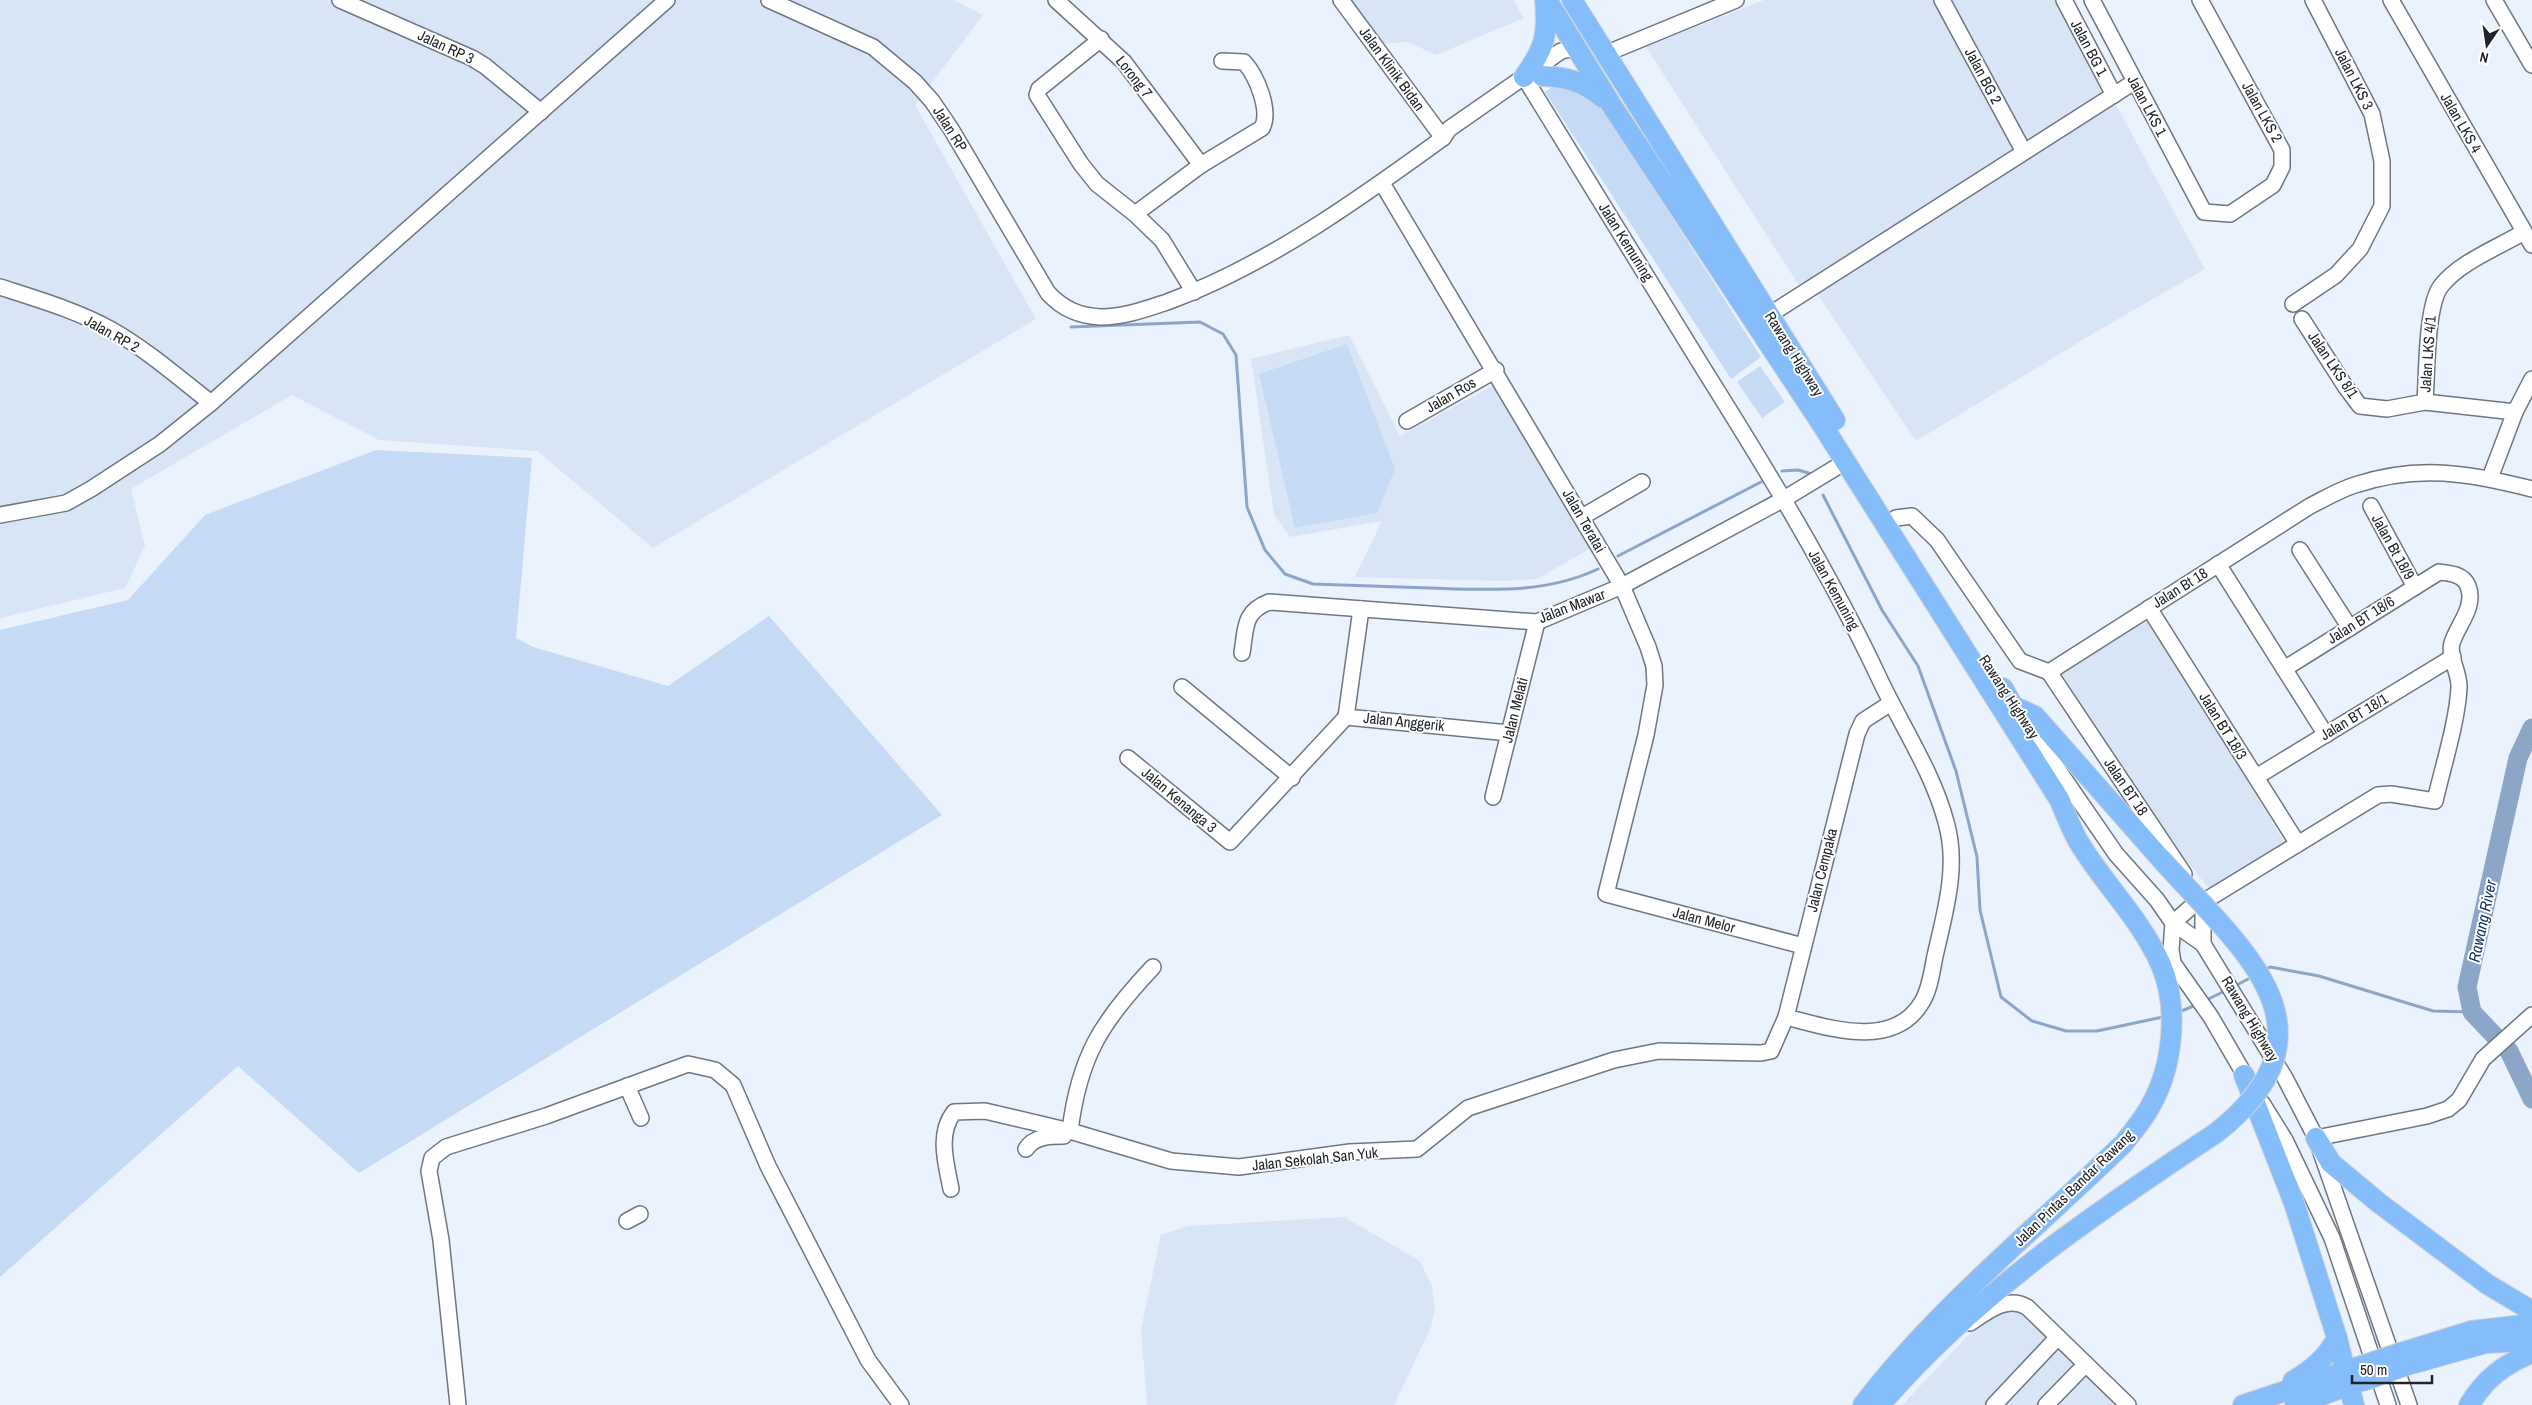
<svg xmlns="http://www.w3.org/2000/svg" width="2532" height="1405" font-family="'Archivo Narrow',sans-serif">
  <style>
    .built { fill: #d7e5f6 }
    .green { fill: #c5daf5 }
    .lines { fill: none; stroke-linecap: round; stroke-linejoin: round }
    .stream { stroke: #8ca6c8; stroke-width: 3 }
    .river { stroke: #8ca6c8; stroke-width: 19 }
    .minor-casing { stroke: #6e767f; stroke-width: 18 }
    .major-casing { stroke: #d3d3d4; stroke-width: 22 }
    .minor { stroke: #fff; stroke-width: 15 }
    .major { stroke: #85bcfa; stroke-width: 20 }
    .major-bridge-casing { stroke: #d3d3d4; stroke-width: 22; stroke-linecap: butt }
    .major-bridge { stroke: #85bcfa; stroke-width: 20 }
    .labels { text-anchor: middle; stroke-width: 4; stroke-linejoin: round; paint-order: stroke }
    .street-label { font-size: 15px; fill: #212428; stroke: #fff }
    .water-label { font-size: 16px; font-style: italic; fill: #0d335e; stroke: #fff }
  </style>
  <rect width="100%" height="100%" fill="#eaf2fe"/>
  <!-- built -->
  <g class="built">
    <path d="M0 0H954L983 15 915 105 1036 319 653 548 537 451 379 440 292 395 131 489 145 546 125 588 0 618Z"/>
    <path d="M1340 0H1513L1524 18 1436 55 1408 42 1375 44Z"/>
    <path d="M1764 0H2056L2107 93 1800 287 1646 47Z"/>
    <path d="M2114 101 2205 269 2099 330 1916 441 1816 292Z"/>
    <path d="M1349 335 1400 436 1496 384 1591 548 1537 579 1502 581 1355 577 1382 521 1290 537 1274 514 1251 359Z"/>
    <path d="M2147 614 2286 845 2212 892 2164 834 2057 671Z"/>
    <path d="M1344 1217 1420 1261 1432 1286 1435 1308 1431 1327 1394 1405H1147L1141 1329 1161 1235 1188 1226Z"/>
    <path d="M2007 1295 2022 1296 2033 1301 2140 1405H1902Z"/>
  </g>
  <!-- green -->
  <g class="green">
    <path d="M1558 83 1586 92 1604 110 1761 357 1731 379 1545 92Z"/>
    <path d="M1347 344 1395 469 1377 513 1295 528 1259 374Z"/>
    <path d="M1760 366 1785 402 1762 418 1737 382Z"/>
    <path d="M376 450 532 458 516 638 533 647 668 686 769 616 942 815 359 1173 238 1066 0 1277V630L128 600 205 515Z"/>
  </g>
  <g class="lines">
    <!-- stream -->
    <g class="stream">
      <path d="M1071 327 1200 322 1223 334 1236 355 1247 507 1265 550 1285 574 1313 584C1352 585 1392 587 1432 588 1489 590 1545 594 1598 569"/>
      <path d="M1782 471 1798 470 1812 474"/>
      <path d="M1823 495 1882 610 1918 666 1956 771 1977 857 1980 910 2001 997 2032 1021 2066 1031H2097L2163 1017"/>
      <path d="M1618 556 1761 482"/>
      <path d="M2264 971 2270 967 2319 976 2433 1011 2472 1012"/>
      <path d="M2233 987 2252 977"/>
      <path d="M2204 1001 2225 991"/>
      <path d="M2179 1012 2196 1005"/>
    </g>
    <!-- river -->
    <path class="river" d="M2532 728 2518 758 2467 987 2472 1012 2509 1051 2532 1099"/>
    <defs>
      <g id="minor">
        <path d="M340 0 472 58 485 66 541 112"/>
        <path d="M769 0 873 47 915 82 932 101 951 129 1048 293C1063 309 1079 316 1101 317 1124 317 1146 309 1167 302 1266 266 1359 199 1443 138L1449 129 1561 51 1577 48"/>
        <path d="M1056 0 1124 62 1201 165"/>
        <path d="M1341 0 1443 138"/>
        <path d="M1942 0 2024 152"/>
        <path d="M2064 0 2114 95"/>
        <path d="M2092 0 2204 212 2230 214 2273 185 2282 167V150L2200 0"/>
        <path d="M2391 0 2532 245"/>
        <path d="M2494 0 2532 65"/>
        <path d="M1101 39 1039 89 1037 95 1081 164 1097 184 1135 214 1162 240 1194 292"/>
        <path d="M1605 54 1736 0"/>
        <path d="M1529 85C1587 179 1645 273 1703 368 1767 470 1830 573 1881 682 1903 728 1933 773 1946 822 1959 866 1945 912 1935 956 1932 971 1930 989 1922 1002 1894 1050 1829 1028 1786 1017"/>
        <path d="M1382 183 1622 586 1648 647 1654 666 1655 685 1646 735 1606 894 1803 946"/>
        <path d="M1135 214 1201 165 1262 128C1271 111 1257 76 1244 62L1222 61"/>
        <path d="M0 287C37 299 78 311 112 330 147 350 179 378 211 403"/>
        <path d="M2293 304 2336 275 2360 249 2382 206V161L2372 114 2313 0"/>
        <path d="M1769 315 2134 82"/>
        <path d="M2302 319 2345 386 2360 406 2387 409 2425 402 2515 412"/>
        <path d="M2425 402C2427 375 2426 305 2441 286 2460 262 2497 248 2524 232"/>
        <path d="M1407 421 1496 370"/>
        <path d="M2490 478 2515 412 2532 379"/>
        <path d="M2371 506 2415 587"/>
        <path d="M0 515 66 503 91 489 160 444 211 403 667 0"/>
        <path d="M1582 517 1642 482"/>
        <path d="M1896 518 1912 516 1937 540 2020 661 2049 672 2310 506C2324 499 2339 490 2355 485 2418 464 2469 473 2532 489"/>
        <path d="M2300 550 2350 628"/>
        <path d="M2218 564 2326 735"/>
        <path d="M2149 608 2298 844"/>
        <path d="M1361 609 1346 717 1509 733"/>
        <path d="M1242 653C1246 628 1243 612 1269 602L1537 622 1622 586 1784 499 1845 462"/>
        <path d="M2049 672 2184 874"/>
        <path d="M1182 687 1292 778"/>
        <path d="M2014 706 2116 854 2157 900 2173 923 2203 944 2285 1078 2316 1138 2409 1405"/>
        <path d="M1128 758 1230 842 1346 717"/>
        <path d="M2256 777 2453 657"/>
        <path d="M1493 797 1537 622"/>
        <path d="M2203 944V902"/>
        <path d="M2168 956 2211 1017 2250 1084"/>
        <path d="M2173 963 2171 950 2173 923 2191 907 2203 902 2378 795 2391 794 2435 801C2443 766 2457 723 2459 688 2460 673 2448 657 2452 643 2458 624 2476 607 2468 586 2463 574 2449 573 2439 572L2284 669"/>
        <path d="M627 1086 641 1118"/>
        <path d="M2262 1103 2285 1140 2332 1238 2388 1405"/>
        <path d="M1070 1131C1079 1056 1102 1021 1153 967"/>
        <path d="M2316 1138 2427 1116 2448 1109 2459 1100 2483 1059 2532 1015"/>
        <path d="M1026 1149C1034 1136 1050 1136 1064 1136"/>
        <path d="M951 1189C946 1163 937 1134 954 1112L985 1111 1070 1131 1171 1161 1239 1167 1350 1152 1417 1149 1468 1108 1614 1060 1659 1051 1761 1053 1771 1051 1786 1017 1857 734 1863 721 1891 703"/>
        <path d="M627 1221 640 1214"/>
        <path d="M1970 1323C1987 1312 2007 1295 2027 1307L2128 1405"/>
        <path d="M458 1405 441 1240 429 1171 432 1158 446 1147 546 1116 688 1064 715 1070 733 1085 768 1166 868 1360 901 1405"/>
        <path d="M1994 1405 2058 1337"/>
        <path d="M2046 1405 2086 1364"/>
      </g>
      <g id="major">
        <path d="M1547 0 1612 106 1821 423 2059 799C2065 813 2071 828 2078 841 2103 883 2141 919 2161 965 2179 1007 2173 1066 2151 1105 2144 1119 2133 1131 2124 1143 2038 1227 1936 1309 1863 1405"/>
        <path d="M1572 0 1835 420"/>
        <path d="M1542 76C1567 77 1583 81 1603 98"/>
        <path d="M1524 77C1545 48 1548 35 1545 0"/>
        <path d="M2003 688 2013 706 2035 716 2161 859"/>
        <path d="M2244 1075 2294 1203 2337 1338 2354 1405"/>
        <path d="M2316 1138 2331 1163 2379 1203 2487 1284 2532 1311"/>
        <path d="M2400 1353 2471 1331 2532 1324"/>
        <path d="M2404 1366 2486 1343 2532 1341"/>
        <path d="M2293 1381C2313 1369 2326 1358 2337 1338"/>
        <path d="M1880 1405C1975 1294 2095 1213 2216 1133"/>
        <path d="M2243 1405 2358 1367"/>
        <path d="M2295 1405 2361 1381"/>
        <path d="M2469 1405C2485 1379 2504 1364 2532 1353"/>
      </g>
    </defs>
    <!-- minor casing -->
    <use href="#minor" class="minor-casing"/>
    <!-- major casing -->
    <use href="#major" class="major-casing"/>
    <!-- minor -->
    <use href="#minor" class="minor"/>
    <!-- major -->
    <use href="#major" class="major"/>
    <defs>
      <g id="major-bridge">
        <path d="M2161 859C2240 948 2348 1029 2216 1133"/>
        <path d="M2358 1367 2400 1353"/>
        <path d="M2363 1381 2404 1366"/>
      </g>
    </defs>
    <!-- major-bridge casing -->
    <use href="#major-bridge" class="major-bridge-casing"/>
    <!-- major-bridge -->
    <use href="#major-bridge" class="major-bridge"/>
  </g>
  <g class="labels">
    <!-- street labels -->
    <g class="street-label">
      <text transform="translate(446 47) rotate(25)" y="5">Jalan RP 3</text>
      <text transform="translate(2089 48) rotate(62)" y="5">Jalan BG 1</text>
      <text transform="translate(1392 69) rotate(54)" y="5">Jalan Klinik Bidan</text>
      <text transform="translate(1983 76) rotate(62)" y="5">Jalan BG 2</text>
      <text transform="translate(1134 77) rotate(52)" y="5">Lorong 7</text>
      <text transform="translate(2354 79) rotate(63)" y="5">Jalan LKS 3</text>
      <text transform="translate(2147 106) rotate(62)" y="5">Jalan LKS 1</text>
      <text transform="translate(2262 112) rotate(61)" y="5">Jalan LKS 2</text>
      <text transform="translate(2461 123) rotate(60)" y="5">Jalan LKS 4</text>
      <text transform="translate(950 129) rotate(58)" y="5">Jalan RP</text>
      <text transform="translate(1626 242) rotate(58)" y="5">Jalan Kemuning</text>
      <text transform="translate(112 334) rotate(29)" y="5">Jalan RP 2</text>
      <text transform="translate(1794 354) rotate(58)" y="5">Rawang Highway</text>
      <text transform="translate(2428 354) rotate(-86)" y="5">Jalan LKS 4/1</text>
      <text transform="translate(2333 365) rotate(56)" y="5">Jalan LKS 8/1</text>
      <text transform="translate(1451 395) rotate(-30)" y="5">Jalan Ros</text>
      <text transform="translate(1584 521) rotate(60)" y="5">Jalan Teratai</text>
      <text transform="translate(2393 547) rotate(61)" y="5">Jalan Bt 18/9</text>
      <text transform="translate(2180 588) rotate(-32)" y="5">Jalan Bt 18</text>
      <text transform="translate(1834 590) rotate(61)" y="5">Jalan Kemuning</text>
      <text transform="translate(1572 606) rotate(-21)" y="5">Jalan Mawar</text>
      <text transform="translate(2361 620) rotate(-32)" y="5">Jalan BT 18/6</text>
      <text transform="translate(2009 697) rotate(57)" y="5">Rawang Highway</text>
      <text transform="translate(1515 710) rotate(-76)" y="5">Jalan Melati</text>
      <text transform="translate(2354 717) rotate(-31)" y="5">Jalan BT 18/1</text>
      <text transform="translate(1404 722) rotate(6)" y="5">Jalan Anggerik</text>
      <text transform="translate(2223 726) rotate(58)" y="5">Jalan BT 18/3</text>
      <text transform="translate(2126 787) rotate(56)" y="5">Jalan BT 18</text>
      <text transform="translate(1179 800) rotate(40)" y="5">Jalan Kenanga 3</text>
      <text transform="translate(1822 870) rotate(-76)" y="5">Jalan Cempaka</text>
      <text transform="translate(1704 920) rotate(15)" y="5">Jalan Melor</text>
      <text transform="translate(2250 1019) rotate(59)" y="5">Rawang Highway</text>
      <text transform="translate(1315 1159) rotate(-6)" y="5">Jalan Sekolah San Yuk</text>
      <text transform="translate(2074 1188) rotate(-44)" y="5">Jalan Pintas Bandar Rawang</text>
    </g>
    <!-- water labels -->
    <g class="water-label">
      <text transform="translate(2482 921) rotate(-78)" y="6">Rawang River</text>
    </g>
  </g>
  <!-- north arrow -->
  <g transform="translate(2487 45) rotate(193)" stroke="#ffffff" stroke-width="4" paint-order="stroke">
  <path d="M0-4L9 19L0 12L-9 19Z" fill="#212428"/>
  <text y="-8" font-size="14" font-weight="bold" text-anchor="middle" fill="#212428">N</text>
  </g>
  <!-- scale -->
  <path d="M2352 1375v8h80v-8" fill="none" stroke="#212428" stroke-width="2.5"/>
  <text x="2360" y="1375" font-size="15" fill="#212428" stroke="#ffffff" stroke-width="4" paint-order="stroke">50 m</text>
</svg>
